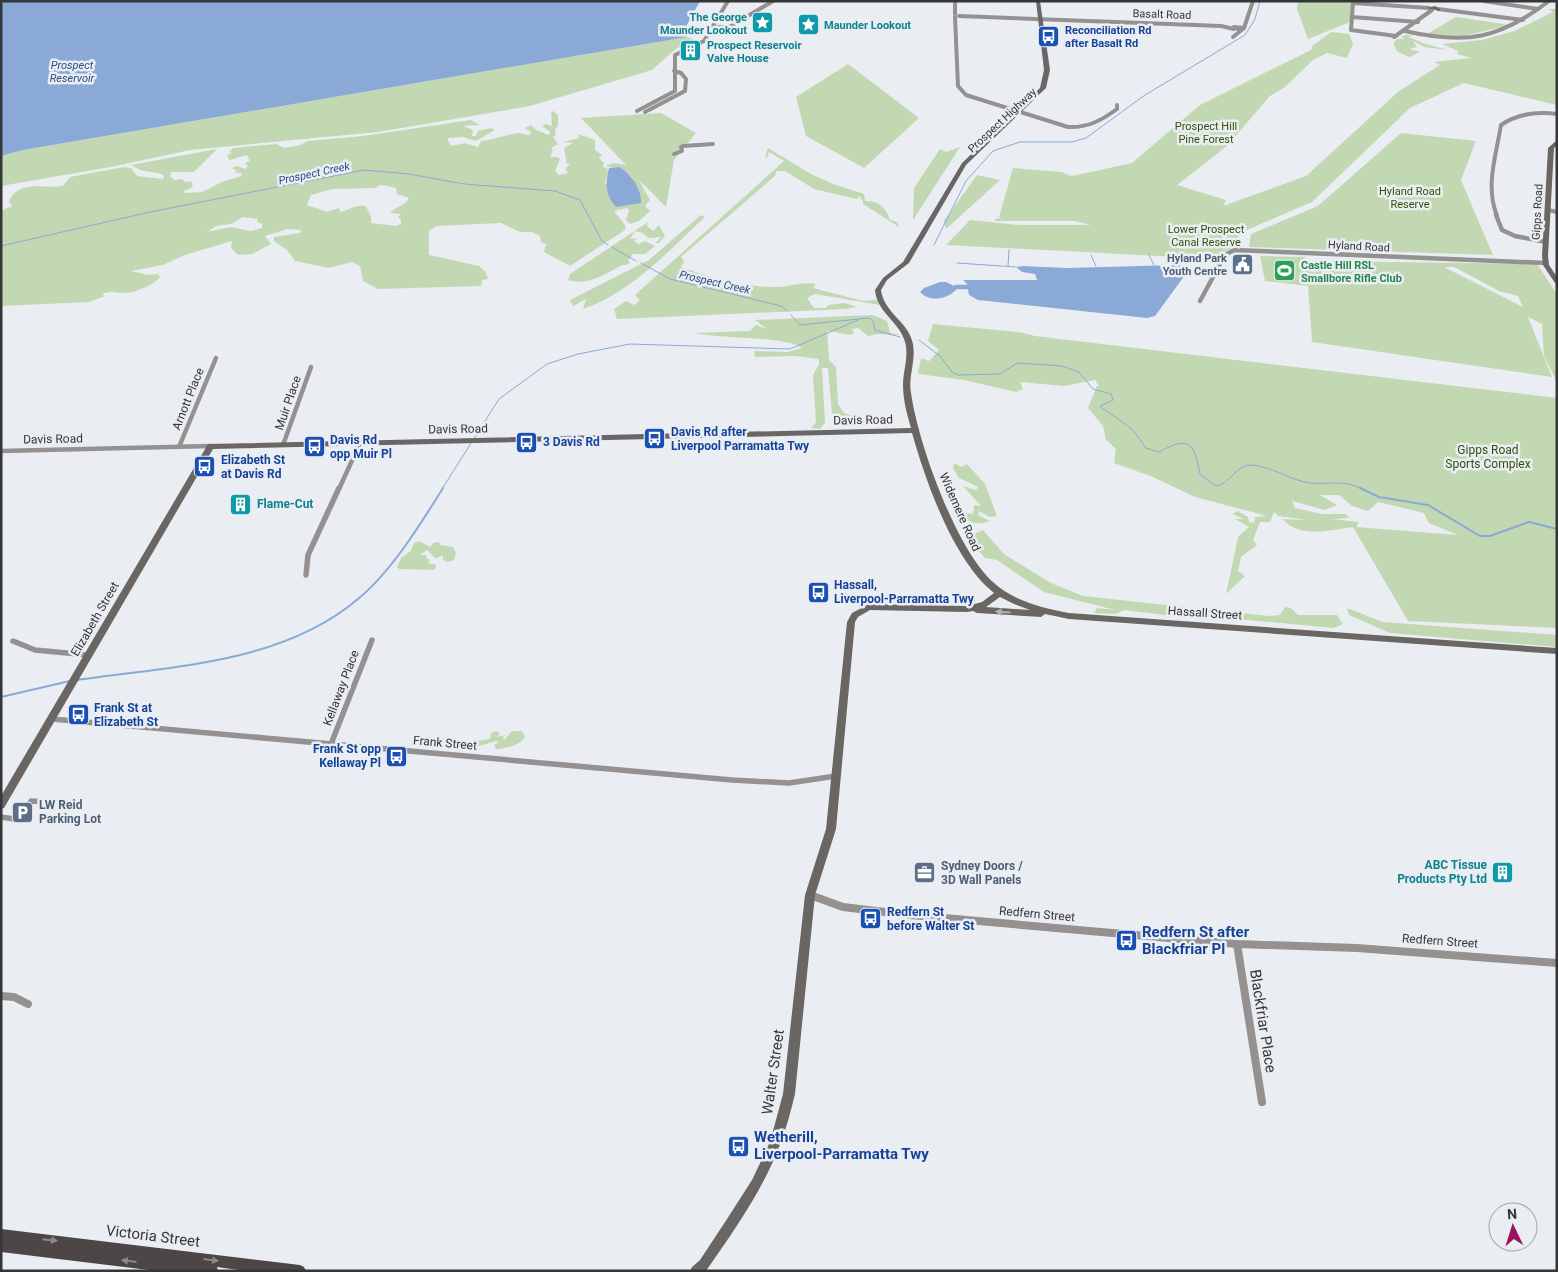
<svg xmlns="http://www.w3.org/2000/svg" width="1558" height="1272" font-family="Roboto,sans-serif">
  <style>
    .green { fill: #c2d8b3; fill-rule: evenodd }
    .water { fill: #8ba9d6 }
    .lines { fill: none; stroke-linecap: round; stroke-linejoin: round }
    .stream-far1 { stroke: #8ba9d6; stroke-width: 1 }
    .stream { stroke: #8ba9d6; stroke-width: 2 }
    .canal { stroke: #8ba9d6; stroke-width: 4.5 }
    .street-far3 { stroke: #949190; stroke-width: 4 }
    .street-far2 { stroke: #949190; stroke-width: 4.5 }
    .street-far1 { stroke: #949190; stroke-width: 5.5 }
    .street { stroke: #949190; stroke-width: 8 }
    .secondary { fill: #6a6664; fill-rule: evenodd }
    .primary { fill: #4c4746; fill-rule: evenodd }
    .oneway { fill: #b0b1b3 }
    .oneway2 { fill: #8b8a8b }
    .labels { text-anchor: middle; stroke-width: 5; stroke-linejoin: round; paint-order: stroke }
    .far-street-label { font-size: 11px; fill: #343638; stroke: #eaeef3 }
    .far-culture-label { font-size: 11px; font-weight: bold; fill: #0d838f; stroke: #eaeef3; text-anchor: start }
    .far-transit-label { font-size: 11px; font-weight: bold; fill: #164399; stroke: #eaeef3; text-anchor: start }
    .far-water-label { font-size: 11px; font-style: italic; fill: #264e85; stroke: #eaeef3 }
    .far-park-label { font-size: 11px; fill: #30510a; stroke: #eaeef3 }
    .far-service-label { font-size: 11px; font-weight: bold; fill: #4e5e75; stroke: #eaeef3; text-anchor: end }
    .far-leisure-label { font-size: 11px; font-weight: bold; fill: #27864d; stroke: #eaeef3; text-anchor: start }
    .street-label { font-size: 12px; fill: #343638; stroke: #eaeef3 }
    .transit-label { font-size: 12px; font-weight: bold; fill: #164399; stroke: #eaeef3; text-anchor: start }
    .park-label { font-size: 12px; fill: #30510a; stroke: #eaeef3 }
    .culture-label { font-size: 12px; font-weight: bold; fill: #0d838f; stroke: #eaeef3; text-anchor: start }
    .service-label { font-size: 12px; font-weight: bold; fill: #4e5e75; stroke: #eaeef3; text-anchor: start }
    .near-transit-label { font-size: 15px; font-weight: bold; fill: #164399; stroke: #eaeef3; text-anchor: start }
    .near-street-label { font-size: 15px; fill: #343638; stroke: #eaeef3 }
  </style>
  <rect width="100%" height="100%" fill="#eaeef3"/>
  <!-- green -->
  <g class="green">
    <path d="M1298 1H1350L1355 20 1308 39 1297 9Z"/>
    <path d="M1548 9H1557V105L1464 83 1410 108 1312 202 1240 233 1232 248 1221 253 1218 259 946 245 970 220 1018 225H1091L1074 221H996L995 219 1002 218 999 217 1013 168 1061 172 1072 176 1132 163 1200 105 1313 49 1311 47 1331 32 1349 34 1353 44 1347 58 1327 53 1313 60 1285 87 1270 96 1227 146 1177 185 1226 200 1223 206 1306 176 1399 91 1440 65 1434 62 1471 58 1457 54 1458 51 1442 44 1482 40 1514 31 1553 12Z"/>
    <path d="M1456 17 1510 25 1464 36 1427 34Z"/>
    <path d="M1405 35H1414L1408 37 1426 44 1448 50 1424 47 1413 41 1417 47 1409 49 1420 52 1409 57 1398 52 1393 44 1397 39H1405L1401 37Z"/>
    <path d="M687 37 697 41 677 48 652 70 530 106 378 132 190 150 116 166 1 186V156L23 150Z"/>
    <path d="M848 64 919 118 864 168 806 136 796 97Z"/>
    <path d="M553 111 558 115V126L555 129 556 135 553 137 558 144 551 148 553 150 550 157H558L560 159 555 171 559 175 568 173 565 169 570 164H567L564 148 573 143 563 142 579 138 578 134 595 140V150L602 155 599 158 604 163 603 167 608 169 605 184 633 179C622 165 620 170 606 166L614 163 626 165 581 118 661 113 696 133 674 160 666 207 639 180 650 200 645 206 650 211 639 221 630 224 626 220 629 210 627 208 614 211 625 225V230L570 266 544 252 546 244 541 242 540 236 532 232H520L501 223 436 226 429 231V255L479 266 485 271 488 279 482 280 481 286 378 289 363 281 360 266 352 262 329 268 295 261 288 251 274 241V237L300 233 301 230 288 229 265 236 271 244 252 254 238 255 231 248 232 241 185 255 163 265 131 271 148 275 158 274 160 277C155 284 135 293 125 293 116 293 111 290 102 294L105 296 89 302 1 306V211L12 206 9 201C19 179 46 189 63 186L70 177 124 167 131 168 137 176 163 179 164 176 162 174 140 170 131 165 217 149 194 172H171L170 176 174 180 182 179 185 182 191 181 193 187 184 191V193L202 192 224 181 242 176 241 173H234L237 171 232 168 236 166 246 169 248 166 245 163 250 161 247 155 227 161 229 159 227 155 232 153 229 152 233 148 276 144 284 148 300 145 308 141 363 136 471 120 480 125 463 126 473 130 472 136H476L478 131 491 128 495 130 476 141 463 137 448 138V141L451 146 465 143 478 147 481 141C493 140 505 135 518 133 523 133 525 135 530 135L531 132 525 128 531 125 536 130 549 135 550 132 542 126 546 124 552 126 551 112ZM382 185 396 188 397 194 409 198C404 207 396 206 390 213L401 214 398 217 401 220V224L396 226 371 223V217L366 206C356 204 350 210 340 212L339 208 327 212 307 205 311 195 332 189 377 188V186ZM243 217 258 219 257 222 262 224V228L251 231 230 227 207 232 216 226 231 224Z"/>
    <path d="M1401 133 1476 141 1461 180 1493 255 1249 247 1251 234 1318 206Z"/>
    <path d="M960 147 913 220 914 188 940 149 946 152Z"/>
    <path d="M768 148 811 174 833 184 864 194 865 201C879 200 887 209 890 220L897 222 899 227 863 204V201L859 196 857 199 814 189 785 171H776L775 176 681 257 684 261 681 267C712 278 741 287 775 287 790 287 802 281 816 284L813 288 863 301 877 300 880 305 815 294 807 298 814 308H826L828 305 845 303 857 307 846 309 617 319 614 309 626 301 634 305 640 300 635 295 784 161 769 152 767 158 765 157Z"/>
    <path d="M977 175 1000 180 946 229 944 221Z"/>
    <path d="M701 215 705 217C668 251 632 292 583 309L586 299 573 306 570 300 649 260Z"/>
    <path d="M648 222 647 226 653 231 659 225 665 236 659 243H655L661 237 648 238 643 233 635 231 630 239 639 238 634 240 638 244 645 241 655 246 645 254H633L628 261 630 263 626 265H622C604 275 588 286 568 280L570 274Z"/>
    <path d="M1260 256 1305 257 1306 261 1537 264 1557 294V382L1544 356 1542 324 1528 317 1552 377 1312 342 1308 286 1265 281ZM1444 267H1454L1499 291 1518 296 1523 307Z"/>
    <path d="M873 315 887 321 890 333 902 335 877 334 868 336 858 328 852 329 854 334C844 336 837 331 827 331L829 360 836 367 838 404 844 413 876 424 878 426 833 425 828 368H822L825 423 820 429 811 428 816 422 813 375 819 364V359L795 356 755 357 754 351 788 352 802 348C787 336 719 339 695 333L750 331 756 325 767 329 755 320Z"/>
    <path d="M933 324 1019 332 1035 336 1557 398V628L1408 621 1353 527C1329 530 1301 539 1282 519L1308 520 1278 516 1274 512 1270 522H1260L1253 540 1257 545 1241 557 1238 571 1245 576 1226 594 1238 537 1249 527 1235 519H1244L1232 514 1238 511 1248 517 1249 522 1254 523 1255 517 1267 516 1195 497 1153 477 1114 463 1116 449 1106 440 1103 426 1088 408 1097 386H1099L1095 380 1064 386 1020 382 1023 389 1016 392 964 380 918 374 921 358 929 361 939 350 928 341ZM1320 495H1339L1352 506 1368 511 1378 502 1424 513 1429 523 1458 535 1356 527 1359 522 1332 519 1349 518 1346 514H1322L1295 508 1292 501 1325 510 1337 505Z"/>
    <path d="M954 463 962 467 967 464 985 484 997 516 990 517 979 511 978 515 990 521C976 526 968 522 957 512L961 506 965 513 973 514 974 505 981 506 963 486 976 490 978 487 959 478 953 468Z"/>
    <path d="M983 530 1004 554 1051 583 1083 596 1269 616 1280 615 1285 607 1291 608 1298 615H1337L1343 624 1334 628 1182 614 1174 616 1124 610 1116 614 1094 613 1097 608 1115 610 1044 592 997 560 985 558 970 542 972 535Z"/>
    <path d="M419 541 430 547 433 543 439 542 440 545 453 547 456 553 454 560 448 562 443 560V556L435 558 427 550 420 555H427L425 557 430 560 428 563 436 565 435 570 399 569 397 567 401 558 411 551 414 543Z"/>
    <path d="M1347 608 1383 622 1557 635V647L1390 633 1349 615Z"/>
    <path d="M496 731 500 734 496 737 506 735 503 737 504 740 512 731H522L525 737C519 746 507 748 496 749L494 745 499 742 496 741 475 747 478 741 490 739 491 733Z"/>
  </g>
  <!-- water -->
  <g class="water">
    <path d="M1 1H700L684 30 687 37 23 150 1 156Z"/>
    <path d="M619 167C630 172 642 190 641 203L616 207C605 195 605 183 609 168Z"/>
    <path d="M1178 265 1184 266 1188 271 1155 316 1147 318 978 300 969 295 967 284 963 280H1037L1035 274 1022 272 1016 267 1023 266 1066 268Z"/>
    <path d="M940 282H946L956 287V290C947 299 930 303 920 292L924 288Z"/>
  </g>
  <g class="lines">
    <!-- stream-far1 -->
    <g class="stream-far1">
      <path d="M934 245 966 181 993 151 1020 142H1072L1086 138 1145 95 1245 35 1255 19 1260 1"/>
      <path d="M1 246 150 212 364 170 409 174 464 184 555 191 580 200 602 241 608 245"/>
      <path d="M612 247 636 261"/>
      <path d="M1091 255 1096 266"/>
      <path d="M1149 255 1154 265"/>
      <path d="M641 263 670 279 781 306 787 311"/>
      <path d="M957 263 1016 267"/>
      <path d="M1008 266 1009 250"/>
      <path d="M791 315 800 325 869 318 873 321 875 330 900 337"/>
      <path d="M919 340 940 356 952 372 958 375 1000 374 1017 363 1062 366 1079 372 1093 389 1111 394 1113 400 1100 406 1133 430 1146 448 1159 452C1190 435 1194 443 1200 474L1216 486C1230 484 1236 465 1251 465 1269 465 1291 481 1310 483 1333 485 1340 479 1363 489"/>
      <path d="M442 489 499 399 547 364 578 354 630 344 790 349 858 320"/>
    </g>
    <!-- stream -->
    <g class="stream">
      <path d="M1360 488 1379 497 1428 505 1480 536H1490L1529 522 1557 529"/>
      <path d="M77 680C172 666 281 664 358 599 391 572 420 525 443 488"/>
      <path d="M1 697 70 681"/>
    </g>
    <!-- canal -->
    <path class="canal" d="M956 287H968"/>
    <!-- street-far3 -->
    <g class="street-far3">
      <path d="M955 1V14"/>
      <path d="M1484 1 1538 9"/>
      <path d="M1353 2 1351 30 1396 36"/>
      <path d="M1353 3 1429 8"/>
      <path d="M1438 9 1523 20"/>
      <path d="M959 16 1221 26 1234 29"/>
      <path d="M955 17 958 86 966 95 1068 127C1088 128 1102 120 1117 109V105"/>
      <path d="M1352 17 1418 22"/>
      <path d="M712 28 731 26 773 1"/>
      <path d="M1244 28 1253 1"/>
      <path d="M1405 31C1466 45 1500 39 1549 1"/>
      <path d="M1233 37 1244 28 1234 27 1240 30"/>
      <path d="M1394 37 1432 10"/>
      <path d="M637 111 675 91V55L704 41 728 1"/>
      <path d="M645 112 685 91 686 79 681 73 674 71"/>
      <path d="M674 154 682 151 681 147 683 146 713 144"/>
      <path d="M1548 210 1557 212"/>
      <path d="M1497 216C1485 186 1496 156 1501 125 1517 114 1538 111 1557 114"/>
    </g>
    <!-- street-far2 -->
    <g class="street-far2">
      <path d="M1496 215 1502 230 1515 236 1546 242"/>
      <path d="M1200 301 1225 255 1234 250 1546 263"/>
      <path d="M283 445 311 367"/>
      <path d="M179 447 216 358"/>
      <path d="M1 451 211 446"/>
      <path d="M339 489 360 443"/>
    </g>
    <!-- street-far1 -->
    <g class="street-far1">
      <path d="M306 575 308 555 339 488"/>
      <path d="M13 641 35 650 88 655"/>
      <path d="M52 719 732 780 789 783 836 776"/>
      <path d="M331 744 372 640"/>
      <path d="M1 817 21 820 31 801 45 802"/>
    </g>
    <!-- street -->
    <g class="street">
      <path d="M810 895 843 907 910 915 1237 944 1357 948 1557 963"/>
      <path d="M1237 944 1262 1102"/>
      <path d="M1 996 14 997 28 1004"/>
    </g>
    <!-- secondary -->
    <g class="secondary">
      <path d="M1036 1H1040L1050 70 1046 88 966 165 909 263 887 280 881 290C884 313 909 322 913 344 916 361 908 377 911 393 918 443 956 549 993 582 1013 601 1042 608 1069 613L1557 648V654L1069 619 1045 614 1041 617 977 613 973 611 967 612 870 610 858 617 855 622 836 829 815 895 795 1094C791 1110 787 1126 781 1142 764 1188 736 1228 708 1268L706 1271H690L692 1267 700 1260 727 1219 752 1180 770 1142 783 1094 805 895 826 829 847 622 852 613 869 604 967 606 982 602 994 593C953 560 926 482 912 433L213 449 4 808 1 809V796L208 444 911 428C907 414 903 400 903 385 903 370 910 354 904 339 897 320 877 312 875 290L883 278 903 262 962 163 1040 88 1044 70ZM1000 597 1014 604 1030 610 986 607Z"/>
      <path d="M1435 6 1440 9V11L1427 8Z"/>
      <path d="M1557 140V146L1554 148 1548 256 1549 265 1557 277V284L1555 283 1543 265 1542 256 1548 148Z"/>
    </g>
    <!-- primary -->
    <path class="primary" d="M1 1229 300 1265 304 1267 306 1271H246L217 1267 218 1271H157L1 1252Z"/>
  </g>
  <!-- one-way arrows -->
  <defs><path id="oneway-solid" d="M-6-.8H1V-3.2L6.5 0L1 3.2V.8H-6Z" transform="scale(1.25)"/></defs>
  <use class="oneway" href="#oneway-solid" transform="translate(1003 612) rotate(-177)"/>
  <g class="oneway2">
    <use href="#oneway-solid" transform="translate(50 1240) rotate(6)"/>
    <use href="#oneway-solid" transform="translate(211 1260) rotate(7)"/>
    <use href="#oneway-solid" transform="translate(129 1261) rotate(-173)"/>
  </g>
  <!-- icons -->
  <defs>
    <symbol id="sight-square" viewBox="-11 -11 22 22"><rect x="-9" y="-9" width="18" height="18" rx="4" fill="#0f9aa8" stroke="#eaeef3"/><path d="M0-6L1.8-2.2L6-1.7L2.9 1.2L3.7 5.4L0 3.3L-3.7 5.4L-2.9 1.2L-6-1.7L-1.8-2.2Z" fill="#fff"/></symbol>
    <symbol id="bus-square" viewBox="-11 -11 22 22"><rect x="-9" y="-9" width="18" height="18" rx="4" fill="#1a4fb4" stroke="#eaeef3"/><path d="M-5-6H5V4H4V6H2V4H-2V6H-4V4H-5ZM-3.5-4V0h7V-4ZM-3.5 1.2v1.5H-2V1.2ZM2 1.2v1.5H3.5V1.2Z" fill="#fff"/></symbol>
    <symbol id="building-square" viewBox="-11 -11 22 22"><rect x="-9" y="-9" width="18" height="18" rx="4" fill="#0f9aa8" stroke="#eaeef3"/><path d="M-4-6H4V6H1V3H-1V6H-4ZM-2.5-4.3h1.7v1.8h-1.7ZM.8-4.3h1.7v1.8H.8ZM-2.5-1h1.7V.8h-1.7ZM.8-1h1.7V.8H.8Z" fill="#fff"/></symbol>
    <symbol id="civic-square" viewBox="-11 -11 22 22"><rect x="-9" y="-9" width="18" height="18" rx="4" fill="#5c6f8a" stroke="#eaeef3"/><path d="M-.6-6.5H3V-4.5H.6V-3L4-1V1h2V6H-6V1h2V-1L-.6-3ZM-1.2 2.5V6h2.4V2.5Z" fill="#fff"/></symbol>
    <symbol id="stadium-square" viewBox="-11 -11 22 22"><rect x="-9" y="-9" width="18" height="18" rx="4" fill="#2e9e5b" stroke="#eaeef3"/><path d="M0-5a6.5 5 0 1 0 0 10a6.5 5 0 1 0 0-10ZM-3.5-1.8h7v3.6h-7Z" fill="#fff"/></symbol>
    <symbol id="parking-square" viewBox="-11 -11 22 22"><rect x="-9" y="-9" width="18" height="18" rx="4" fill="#5c6f8a" stroke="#eaeef3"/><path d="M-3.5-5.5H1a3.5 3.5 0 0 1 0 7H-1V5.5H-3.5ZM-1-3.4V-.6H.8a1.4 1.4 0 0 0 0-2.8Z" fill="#fff"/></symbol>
    <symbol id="office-square" viewBox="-11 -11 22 22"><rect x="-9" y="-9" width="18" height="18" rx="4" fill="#5c6f8a" stroke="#eaeef3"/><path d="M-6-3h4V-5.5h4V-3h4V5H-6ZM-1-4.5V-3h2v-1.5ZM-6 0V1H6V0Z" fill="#fff"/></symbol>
  </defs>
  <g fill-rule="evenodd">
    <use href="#sight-square" x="750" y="10" width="25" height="25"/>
    <use href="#sight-square" x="796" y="12" width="25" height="25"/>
    <use href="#bus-square" x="1036" y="24" width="25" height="25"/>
    <use href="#building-square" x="678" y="38" width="25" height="25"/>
    <use href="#civic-square" x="1230" y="252" width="25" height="25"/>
    <use href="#stadium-square" x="1272" y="258" width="25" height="25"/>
    <use href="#bus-square" x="642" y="426" width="25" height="25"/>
    <use href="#bus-square" x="514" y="430" width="25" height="25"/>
    <use href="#bus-square" x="302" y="434" width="25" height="25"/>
    <use href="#bus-square" x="192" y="454" width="25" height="25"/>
    <use href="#building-square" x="228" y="492" width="25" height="25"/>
    <use href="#bus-square" x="806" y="580" width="25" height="25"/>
    <use href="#bus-square" x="66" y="702" width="25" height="25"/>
    <use href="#bus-square" x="384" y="744" width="25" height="25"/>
    <use href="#parking-square" x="10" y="800" width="25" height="25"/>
    <use href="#building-square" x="1490" y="860" width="25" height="25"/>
    <use href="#office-square" x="912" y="860" width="25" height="25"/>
    <use href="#bus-square" x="858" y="906" width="25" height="25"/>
    <use href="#bus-square" x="1114" y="928" width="25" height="25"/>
    <use href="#bus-square" x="726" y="1134" width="25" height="25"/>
  </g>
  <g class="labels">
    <!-- far-street labels -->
    <g class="far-street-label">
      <text transform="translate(1162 14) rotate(2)" y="4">Basalt Road</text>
      <text transform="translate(1002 120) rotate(-43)" y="4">Prospect Highway</text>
      <text transform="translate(1537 212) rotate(-87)" y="4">Gipps Road</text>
      <text transform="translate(1359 246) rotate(3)" y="4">Hyland Road</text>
    </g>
    <!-- far-culture labels -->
    <g class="far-culture-label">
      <text x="747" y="21" text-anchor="end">The George<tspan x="747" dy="13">Maunder Lookout</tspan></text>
      <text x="824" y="29">Maunder Lookout</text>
      <text x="707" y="49">Prospect Reservoir<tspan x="707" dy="13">Valve House</tspan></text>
    </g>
    <!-- far-transit labels -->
    <g class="far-transit-label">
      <text x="1065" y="34">Reconciliation Rd<tspan x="1065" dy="13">after Basalt Rd</tspan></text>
    </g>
    <!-- far-water labels -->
    <g class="far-water-label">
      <text x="72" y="69">Prospect<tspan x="72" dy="13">Reservoir</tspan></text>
      <text transform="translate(314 173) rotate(-12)" y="4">Prospect Creek</text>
      <text transform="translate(715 282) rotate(13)" y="4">Prospect Creek</text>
    </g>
    <!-- far-park labels -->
    <g class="far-park-label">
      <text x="1206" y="130">Prospect Hill<tspan x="1206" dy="13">Pine Forest</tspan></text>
      <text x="1410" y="195">Hyland Road<tspan x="1410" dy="13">Reserve</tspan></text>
      <text x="1206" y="233">Lower Prospect<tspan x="1206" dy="13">Canal Reserve</tspan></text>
    </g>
    <!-- far-service labels -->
    <g class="far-service-label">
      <text x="1227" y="262">Hyland Park<tspan x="1227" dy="13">Youth Centre</tspan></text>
    </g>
    <!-- far-leisure labels -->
    <g class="far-leisure-label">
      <text x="1301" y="269">Castle Hill RSL<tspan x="1301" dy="13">Smallbore Rifle Club</tspan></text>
    </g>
    <!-- street labels -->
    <g class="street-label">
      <text transform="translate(188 399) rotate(-68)" y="4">Arnott Place</text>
      <text transform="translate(288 403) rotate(-71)" y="4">Muir Place</text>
      <text transform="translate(863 420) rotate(-1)" y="4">Davis Road</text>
      <text transform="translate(458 429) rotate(-1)" y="4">Davis Road</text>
      <text transform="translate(53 439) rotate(-1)" y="4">Davis Road</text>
      <text transform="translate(960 512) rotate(66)" y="4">Widemere Road</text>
      <text transform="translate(1205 613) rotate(4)" y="4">Hassall Street</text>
      <text transform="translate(95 619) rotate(-60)" y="4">Elizabeth Street</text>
      <text transform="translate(341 688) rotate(-69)" y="4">Kellaway Place</text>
      <text transform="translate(445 743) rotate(5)" y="4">Frank Street</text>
      <text transform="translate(1037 914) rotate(5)" y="4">Redfern Street</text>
      <text transform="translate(1440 941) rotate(4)" y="4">Redfern Street</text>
    </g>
    <!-- transit labels -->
    <g class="transit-label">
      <text x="671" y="436">Davis Rd after<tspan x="671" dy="14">Liverpool Parramatta Twy</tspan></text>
      <text x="330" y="444">Davis Rd<tspan x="330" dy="14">opp Muir Pl</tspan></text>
      <text x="543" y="446">3 Davis Rd</text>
      <text x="221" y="464">Elizabeth St<tspan x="221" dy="14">at Davis Rd</tspan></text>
      <text x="834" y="589">Hassall,<tspan x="834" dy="14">Liverpool-Parramatta Twy</tspan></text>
      <text x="94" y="712">Frank St at<tspan x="94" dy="14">Elizabeth St</tspan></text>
      <text x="381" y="753" text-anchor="end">Frank St opp<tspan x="381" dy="14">Kellaway Pl</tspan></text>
      <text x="887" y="916">Redfern St<tspan x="887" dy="14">before Walter St</tspan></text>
    </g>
    <!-- park labels -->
    <g class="park-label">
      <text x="1488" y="454">Gipps Road<tspan x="1488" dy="14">Sports Complex</tspan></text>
    </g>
    <!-- culture labels -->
    <g class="culture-label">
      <text x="257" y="508">Flame-Cut</text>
      <text x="1487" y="869" text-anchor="end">ABC Tissue<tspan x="1487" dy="14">Products Pty Ltd</tspan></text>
    </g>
    <!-- service labels -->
    <g class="service-label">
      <text x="39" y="809">LW Reid<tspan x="39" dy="14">Parking Lot</tspan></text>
      <text x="941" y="870">Sydney Doors /<tspan x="941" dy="14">3D Wall Panels</tspan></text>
    </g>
    <!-- near-transit labels -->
    <g class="near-transit-label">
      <text x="1142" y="937">Redfern St after<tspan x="1142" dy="17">Blackfriar Pl</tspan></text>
      <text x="754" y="1142">Wetherill,<tspan x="754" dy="17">Liverpool-Parramatta Twy</tspan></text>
    </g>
    <!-- near-street labels -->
    <g class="near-street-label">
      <text transform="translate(1263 1021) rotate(81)" y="5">Blackfriar Place</text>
      <text transform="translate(773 1072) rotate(-82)" y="5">Walter Street</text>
      <text transform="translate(153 1236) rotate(7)" y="5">Victoria Street</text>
    </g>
  </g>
  <!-- border -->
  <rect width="1558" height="1272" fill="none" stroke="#343638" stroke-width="5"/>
  <!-- north arrow -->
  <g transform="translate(1513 1227) rotate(356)"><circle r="24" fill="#eaeef3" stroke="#a1a4a8"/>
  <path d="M0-4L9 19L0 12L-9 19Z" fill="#9c1160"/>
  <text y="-8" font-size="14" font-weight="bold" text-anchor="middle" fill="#343638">N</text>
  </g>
</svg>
